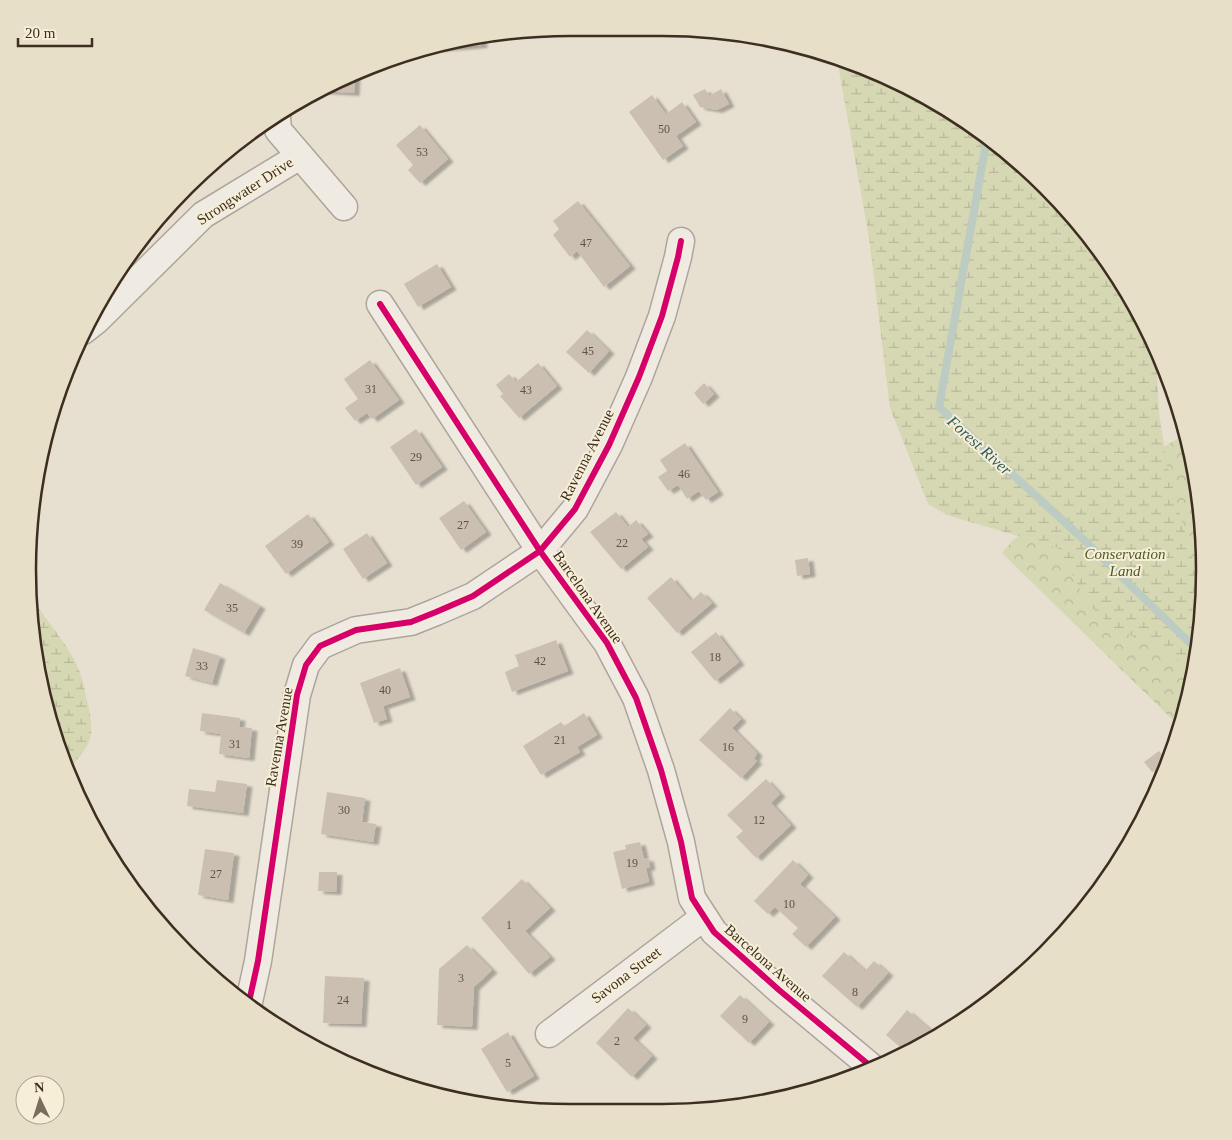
<svg xmlns="http://www.w3.org/2000/svg" width="1232" height="1140" font-family="'Times New Roman',serif">
  <style>
    .forest { fill: url(#forest-crowns) }
    .wetland { fill: url(#wetland-marsh) }
    .lines { fill: none; stroke-linecap: round; stroke-linejoin: round }
    .stream { stroke: #bcccc2; stroke-width: 8 }
    .building { fill: #cbbfb2; filter: url(#shadow) }
    .street-casing { stroke: #ada599; stroke-width: 29 }
    .street { stroke: #efebe3; stroke-width: 26 }
    .cycleway-casing { stroke: #f7eed8; stroke-width: 9 }
    .cycleway { stroke: #d6006c; stroke-width: 6 }
    .labels { text-anchor: middle; stroke-width: 4; stroke-linejoin: round; paint-order: stroke }
    .number-label { font-size: 12px; fill: #605244 }
    .street-label { font-size: 15px; fill: #3d2e20; stroke: #f7eed8 }
    .park-label { font-size: 15px; font-style: italic; fill: #4d5a26; stroke: #f7eed8 }
    .water-label { font-size: 16px; font-style: italic; fill: #2f5d5a; stroke: #f7eed8 }
    .rim { fill: none; stroke: #3d2e20; stroke-width: 2.5 }
  </style>
  <defs>
    <pattern id="forest-crowns" width="20" height="18" patternUnits="userSpaceOnUse" patternTransform="scale(1.25)"><rect width="20" height="18" fill="#d6d7b3"/><path d="M2 6a3 3 0 1 1 6 0M12 15a3 3 0 1 1 6 0" fill="none" stroke="#b9b99a"/></pattern>
    <pattern id="wetland-marsh" width="20" height="14" patternUnits="userSpaceOnUse" patternTransform="scale(1.25)"><rect width="20" height="14" fill="#d6d7b3"/><path d="M1 5h8M5 5V1M11 12h8M15 12V8" fill="none" stroke="#b9b99a"/></pattern>
    <filter id="shadow"><feDropShadow dx="5.5" dy="3" stdDeviation="1" flood-color="#0004"/></filter>
  </defs>
  <rect width="100%" height="100%" fill="#e7e0d1"/>
  <!-- forest -->
  <path class="forest" d="M1185 434 1194 464 1204 570 1194 676 1179 726 1002 553 1013 540Z"/>
  <!-- wetland -->
  <g class="wetland">
    <path d="M837 59 870 69 964 119 1046 187 1113 269 1157 373 1159 412 1167 465 1202 595 1193 679 1179 660 1144 640 1116 630 1088 604 1058 548 947 515 928 504 890 408 869 238Z"/>
    <path d="M30 594C45 621 71 646 81 675 83 682 85 690 86 697 90 710 92 722 91 735 88 753 70 761 69 778L38 676Z"/>
  </g>
  <g class="lines">
    <!-- stream -->
    <path class="stream" d="M987 138 939 407 1083 539 1197 650"/>
  </g>
  <!-- building -->
  <g class="building">
    <path d="M481 36 482 45 434 49 464 38Z"/>
    <path d="M355 75 354 93 322 91 323 88 330 83Z"/>
    <path d="M705 89 709 96 721 89 729 104 717 110 700 107 693 95Z"/>
    <path d="M652 95 666 114 682 102 696 122 676 136 683 146 663 160 629 112Z"/>
    <path d="M420 125 448 159 420 183 408 170 413 165 396 145Z"/>
    <path d="M578 201 630 266 604 287 577 251 570 257 553 235 559 229 553 221Z"/>
    <path d="M437 264 451 287 418 307 404 284Z"/>
    <path d="M587 330 609 351 589 373 566 352Z"/>
    <path d="M370 360 399 400 372 419 367 413 355 421 345 408 358 399 344 379Z"/>
    <path d="M538 363 557 386 519 418 500 396 503 394 496 385 509 374 516 382Z"/>
    <path d="M704 383 714 394 703 404 694 393Z"/>
    <path d="M416 429 442 467 416 485 390 447Z"/>
    <path d="M685 443 718 492 706 500 699 491 687 499 678 485 668 491 658 477 667 471 660 460Z"/>
    <path d="M464 501 486 532 461 550 439 518Z"/>
    <path d="M616 512 628 527 636 520 648 534 641 539 648 547 621 569 590 532Z"/>
    <path d="M308 514 329 542 286 574 265 546Z"/>
    <path d="M367 533 387 563 363 579 343 549Z"/>
    <path d="M808 558 810 574 797 576 795 560Z"/>
    <path d="M671 577 691 601 701 592 712 603 677 633 647 598Z"/>
    <path d="M220 583 260 606 244 633 204 610Z"/>
    <path d="M716 632 739 662 715 681 691 652Z"/>
    <path d="M556 640 568 671 512 692 505 672 519 666 515 655Z"/>
    <path d="M193 648 220 656 212 683 185 676Z"/>
    <path d="M400 668 410 697 383 706 387 719 374 723 360 683Z"/>
    <path d="M730 708 741 719 732 728 757 753 754 759 757 761 741 778 699 740Z"/>
    <path d="M202 713 240 718 239 727 252 728 249 758 219 754 221 734 200 731Z"/>
    <path d="M584 713 597 735 577 747 580 752 541 775 523 746 561 722 564 726Z"/>
    <path d="M1159 751 1167 760 1152 772 1144 762Z"/>
    <path d="M766 779 780 794 771 803 791 825 756 858 736 837 743 831 727 815Z"/>
    <path d="M217 780 247 784 243 813 187 806 189 789 215 792Z"/>
    <path d="M327 792 365 798 362 822 376 824 373 842 321 834Z"/>
    <path d="M640 842 644 859 648 858 650 867 646 868 649 882 622 889 613 852 626 849 625 845Z"/>
    <path d="M205 849 234 853 228 900 198 895Z"/>
    <path d="M793 860 808 875 800 884 835 917 806 947 792 934 798 928 775 907 768 914 754 901Z"/>
    <path d="M319 872H337L336 892 318 891Z"/>
    <path d="M522 879 550 908 525 931 550 957 529 974 481 918Z"/>
    <path d="M467 945 492 970 474 987 472 1027 437 1025 439 969Z"/>
    <path d="M844 952 865 971 874 961 888 973 857 1007 822 976Z"/>
    <path d="M325 976 364 978 361 1024 323 1023Z"/>
    <path d="M740 995 769 1022 749 1043 720 1016Z"/>
    <path d="M628 1008 646 1025 633 1038 652 1056 632 1077 596 1043Z"/>
    <path d="M907 1010 936 1035 906 1052 886 1035Z"/>
    <path d="M508 1032 534 1076 507 1092 481 1049Z"/>
  </g>
  <g class="lines">
    <defs>
      <g id="street">
        <path d="M277 117 278 130 344 207"/>
        <path d="M380 304 540 551 607 643 636 698 661 770 681 842 692 898 714 932 779 990 874 1069"/>
        <path d="M83 331 97 320 203 215 300 156"/>
        <path d="M249 1002 258 961 297 695 306 665 320 646 356 630 411 622 436 612 473 596 540 551 575 509 609 445 639 377 662 316 678 257 681 241"/>
        <path d="M549 1034 704 917"/>
      </g>
    </defs>
    <!-- street casing -->
    <use href="#street" class="street-casing"/>
    <!-- street -->
    <use href="#street" class="street"/>
    <defs>
      <g id="cycleway">
        <path d="M380 304 540 551 607 643 636 698 661 770 681 842 692 898 714 932 779 990 874 1069"/>
        <path d="M249 1002 258 961 297 695 306 665 320 646 356 630 411 622 436 612 473 596 540 551 575 509 609 445 639 377 662 316 678 257 681 241"/>
      </g>
    </defs>
    <!-- cycleway casing -->
    <use href="#cycleway" class="cycleway-casing"/>
    <!-- cycleway -->
    <use href="#cycleway" class="cycleway"/>
  </g>
  <g class="labels">
    <!-- number labels -->
    <g class="number-label">
      <text x="664" y="133">50</text>
      <text x="422" y="156">53</text>
      <text x="586" y="247">47</text>
      <text x="588" y="355">45</text>
      <text x="371" y="393">31</text>
      <text x="526" y="394">43</text>
      <text x="416" y="461">29</text>
      <text x="684" y="478">46</text>
      <text x="463" y="529">27</text>
      <text x="622" y="547">22</text>
      <text x="297" y="548">39</text>
      <text x="232" y="612">35</text>
      <text x="715" y="661">18</text>
      <text x="540" y="665">42</text>
      <text x="202" y="670">33</text>
      <text x="385" y="694">40</text>
      <text x="560" y="744">21</text>
      <text x="235" y="748">31</text>
      <text x="728" y="751">16</text>
      <text x="344" y="814">30</text>
      <text x="759" y="824">12</text>
      <text x="632" y="867">19</text>
      <text x="216" y="878">27</text>
      <text x="789" y="908">10</text>
      <text x="509" y="929">1</text>
      <text x="461" y="982">3</text>
      <text x="855" y="996">8</text>
      <text x="343" y="1004">24</text>
      <text x="745" y="1023">9</text>
      <text x="617" y="1045">2</text>
      <text x="508" y="1067">5</text>
    </g>
    <!-- street labels -->
    <g class="street-label">
      <text transform="translate(245 191) rotate(-33)" y="5">Strongwater Drive</text>
      <text transform="translate(587 455) rotate(-63)" y="5">Ravenna Avenue</text>
      <text transform="translate(588 597) rotate(55)" y="5">Barcelona Avenue</text>
      <text transform="translate(279 737) rotate(-80)" y="5">Ravenna Avenue</text>
      <text transform="translate(768 963) rotate(41)" y="5">Barcelona Avenue</text>
      <text transform="translate(626 975) rotate(-37)" y="5">Savona Street</text>
    </g>
    <!-- park labels -->
    <g class="park-label">
      <text x="1125" y="559">Conservation<tspan x="1125" dy="17">Land</tspan></text>
    </g>
    <!-- water labels -->
    <g class="water-label">
      <text transform="translate(980 445) rotate(42)" y="6">Forest River</text>
    </g>
  </g>
  <!-- crop -->
  <path d="M0 0H1232V1140H0ZM570 36H662A534 534 0 0 1 1196 570V570A534 534 0 0 1 662 1104H570A534 534 0 0 1 36 570V570A534 534 0 0 1 570 36Z" fill="#e8dfc9" fill-rule="evenodd"/>
  <path class="rim" d="M570 36H662A534 534 0 0 1 1196 570V570A534 534 0 0 1 662 1104H570A534 534 0 0 1 36 570V570A534 534 0 0 1 570 36Z"/>
  <!-- north arrow -->
  <g transform="translate(40 1100) rotate(356)"><circle r="24" fill="#f7eed8" stroke="#ada18e"/>
  <path d="M0-4L9 19L0 12L-9 19Z" fill="#786c5e"/>
  <text y="-8" font-size="14" font-weight="bold" text-anchor="middle" fill="#3d2e20">N</text>
  </g>
  <!-- scale -->
  <path d="M18 38v8h74v-8" fill="none" stroke="#3d2e20" stroke-width="2.5"/>
  <text x="25" y="38" font-size="15" fill="#3d2e20" stroke="#f7eed8" stroke-width="4" paint-order="stroke">20 m</text>
</svg>
